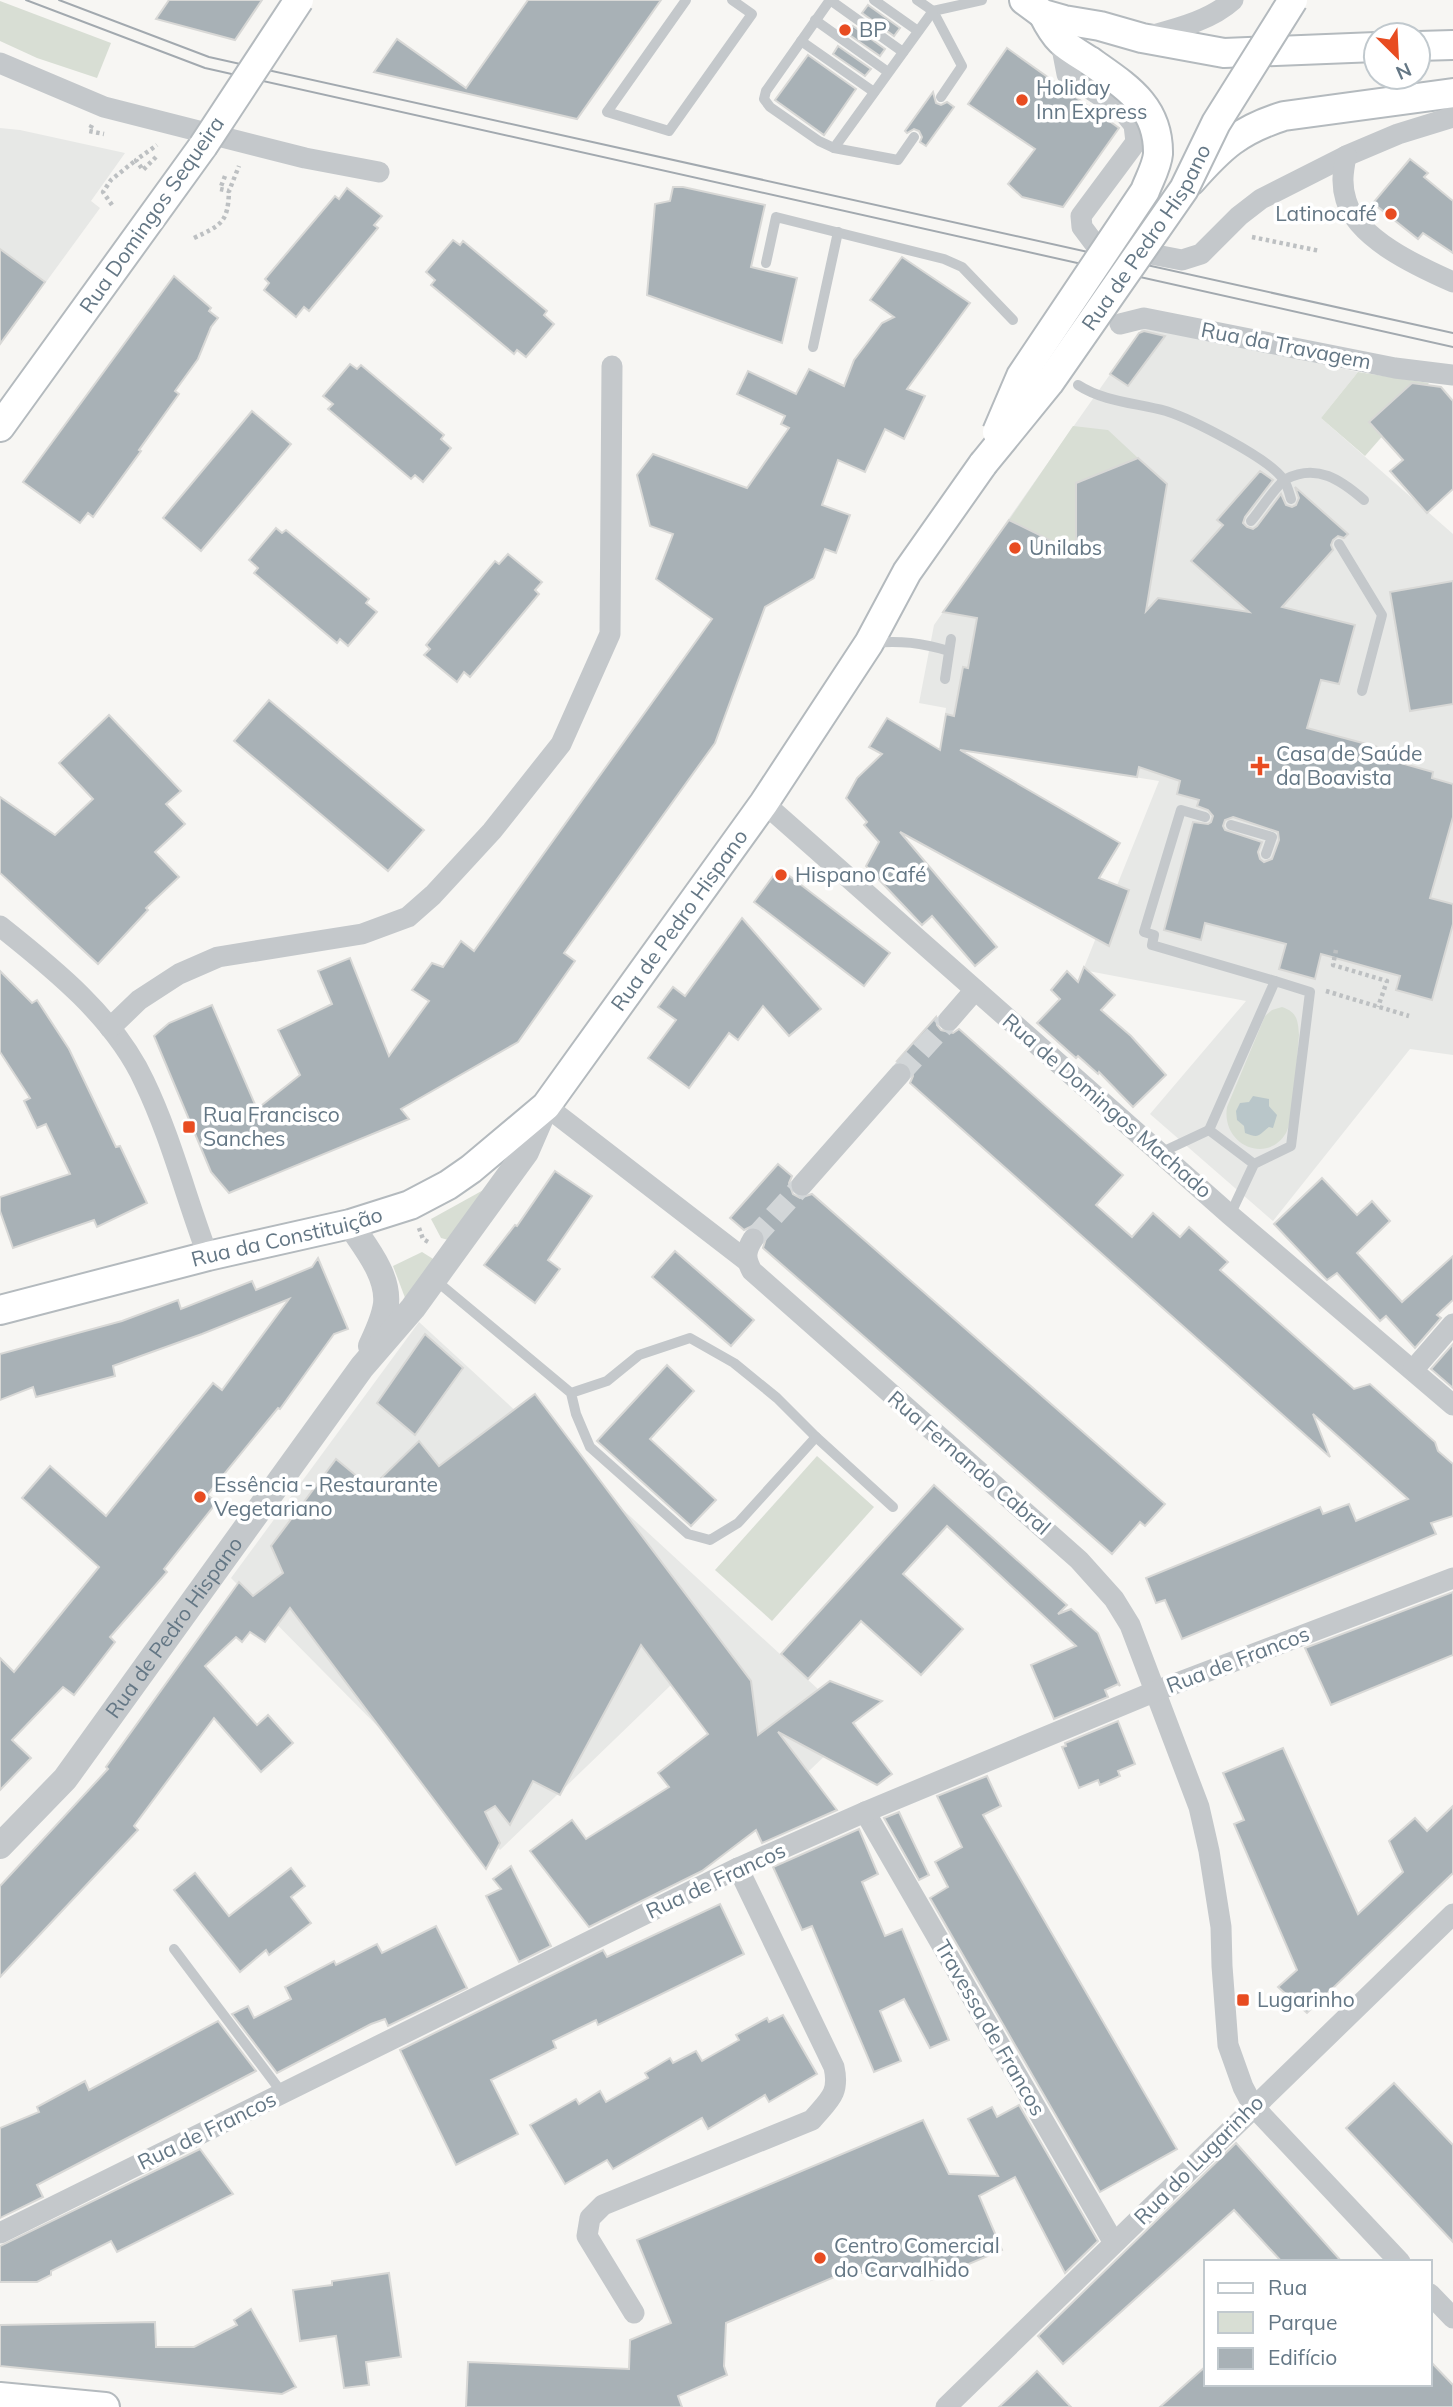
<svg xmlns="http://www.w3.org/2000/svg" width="1453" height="2407" font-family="Mulish,sans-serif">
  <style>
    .built { fill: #e7e8e6 }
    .green { fill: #d8ded4; fill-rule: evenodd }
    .water { fill: #b9c6c9 }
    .building { fill: #a8b1b6; stroke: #d8d8d6; stroke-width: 2; fill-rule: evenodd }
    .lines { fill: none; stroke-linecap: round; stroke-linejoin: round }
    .minor-tunnel { stroke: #d2d6d8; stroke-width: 21; stroke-dasharray: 21 10; stroke-linecap: butt }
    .secondary-casing { stroke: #b4babe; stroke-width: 32 }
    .path { stroke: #bdc0c2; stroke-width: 4.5; stroke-dasharray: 3.5 3.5; stroke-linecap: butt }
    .service { stroke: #c4c8cb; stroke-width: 10 }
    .minor { stroke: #c4c8cb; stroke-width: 21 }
    .tertiary { stroke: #c4c8cb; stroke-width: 26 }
    .secondary { stroke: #fff; stroke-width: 28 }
    .tram { stroke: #a2a9af; stroke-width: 2 }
    .secondary-bridge-casing { stroke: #b4babe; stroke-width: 32; stroke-linecap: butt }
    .secondary-bridge { stroke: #fff; stroke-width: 28 }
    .poi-dot { fill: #e84c21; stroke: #fff; stroke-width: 2.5 }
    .labels { text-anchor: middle; stroke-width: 7; stroke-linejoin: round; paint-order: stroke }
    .poi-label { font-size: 21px; fill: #647785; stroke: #fff; text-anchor: start }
    .street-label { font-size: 21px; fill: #647785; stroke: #fff }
  </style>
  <rect width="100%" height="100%" fill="#f7f6f3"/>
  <!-- built -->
  <g class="built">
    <path d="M0 128 20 130 125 153 91 201 100 208 0 345Z"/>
    <path d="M1144 326 1358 372 1321 418 1453 534V1055L1410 1049 1273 1221 1150 1114 1246 1001 1083 970 1159 781 941 746 946 708 919 703 934 625Z"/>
    <path d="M419 1322 857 1725 786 1793 671 1685 500 1850 231 1578Z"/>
  </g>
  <!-- green -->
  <g class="green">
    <path d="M0 1 111 43 97 78 37 58 0 41Z"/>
    <path d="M1358 372 1429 383 1365 456 1321 418Z"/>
    <path d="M1073 426 1108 430 1138 458 1077 483 1076 554 1009 520Z"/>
    <path d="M1282 1007C1297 1012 1298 1020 1299 1035 1297 1054 1294 1120 1286 1133 1267 1165 1221 1145 1227 1107L1265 1016 1272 1010ZM1249 1102 1269 1106 1273 1111 1269 1127 1265 1130 1244 1126 1241 1123 1246 1104Z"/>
    <path d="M487 1188 452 1241 441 1238 431 1219Z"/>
    <path d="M422 1252 438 1262 407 1303 393 1266Z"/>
    <path d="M817 1456 874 1507 772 1621 715 1570Z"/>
  </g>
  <!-- water -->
  <path class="water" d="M1253 1096 1269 1099V1106L1277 1115 1273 1128 1269 1127C1258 1135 1260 1139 1245 1133L1244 1126 1237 1120 1236 1111 1240 1103 1249 1102Z"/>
  <!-- building -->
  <g class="building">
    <path d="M169 0H262L235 40 156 19Z"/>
    <path d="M528 0H661L577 119 374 72 397 39 466 88Z"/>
    <path d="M868 5 900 28 894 36 862 13Z"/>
    <path d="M853 26 885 49 880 56 848 34Z"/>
    <path d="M838 46 871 69 865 76 833 54Z"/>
    <path d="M1007 48 1119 128 1063 207 1022 197 1008 184 1035 149 968 104Z"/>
    <path d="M808 55 856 89 824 135 775 100Z"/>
    <path d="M933 92 936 103 941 105 947 102 954 107 926 146 920 142 922 137 919 131 914 129 907 133 905 131Z"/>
    <path d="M1410 159 1428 173 1424 177 1453 201V253L1423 233 1418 239 1373 203Z"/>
    <path d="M673 187H683L765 205 751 267 797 278 782 343 647 295 655 204 670 201Z"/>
    <path d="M347 188 382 216 374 225 378 228 309 311 304 307 296 317 264 290 269 283 265 279 335 196 339 199Z"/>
    <path d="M453 240 460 245 463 241 547 311 544 315 554 324 526 357 517 350 514 354 431 285 435 280 426 272Z"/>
    <path d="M0 249 45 282 0 344Z"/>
    <path d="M902 257 970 303 907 389 925 396 904 439 885 429 865 472 838 460 822 505 850 515 836 553 825 549 814 578 765 607 715 743 564 953 575 961 518 1042 401 1109 409 1119 229 1193 211 1172 154 1036 169 1023 212 1005 257 1109 300 1075 278 1030 332 1004 318 971 350 958 389 1056 429 1001 412 990 432 963 443 967 461 941 474 951 712 619 656 579 673 534 650 526 637 475 653 454 747 488 789 428 781 424 785 416 737 394 748 371 796 394 809 369 844 386 854 360 882 323 894 317 870 300Z"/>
    <path d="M174 276 211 308 209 311 218 318 211 327 198 359 175 391 179 394 139 450 141 451 93 517 88 513 80 523 23 482Z"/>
    <path d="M1144 331 1165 336 1128 386 1110 374 1139 333Z"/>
    <path d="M350 364 357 369 361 365 444 435 441 439 451 448 423 482 415 475 411 479 328 409 333 404 323 396Z"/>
    <path d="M1412 383 1441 387 1453 401V489L1427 513 1390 471 1403 460 1369 422Z"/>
    <path d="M252 411 291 444 201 551 163 518Z"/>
    <path d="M1138 458 1167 484 1146 611 1158 598 1249 612 1191 561 1223 525 1217 520 1260 471 1273 480 1245 517 1243 523 1247 527 1253 529 1257 526 1281 494 1286 505 1292 507 1296 505 1299 498 1295 487 1348 534 1344 538 1338 536 1333 540 1331 545 1333 550 1282 607 1355 625 1339 684 1321 680 1307 728 1385 749 1383 758 1433 772 1432 778 1453 784V817L1430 898 1453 904V924L1432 1000 1396 990 1400 976 1321 954 1315 979 1279 969 1286 944 1205 923 1201 940 1164 930 1193 822 1208 824 1211 822 1213 816 1208 810 1197 806 1199 800 1177 794 1180 781 1139 767 1137 777 960 750 1120 843 1099 878 1129 890 1109 946 900 832 997 947 975 966 932 916 922 925 866 866 879 842 864 825 867 822 846 798 857 778 882 754 869 747 887 718 940 750 946 714 954 716 963 667 968 668 977 618 943 612 1009 520 1076 553V483ZM1233 817 1278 832 1279 840 1272 859 1264 862 1260 859 1258 852 1262 842 1225 830 1223 826 1225 820Z"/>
    <path d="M276 528 282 533 286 530 369 599 366 603 377 612 348 646 340 639 337 643 254 573 258 568 249 560Z"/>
    <path d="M508 554 542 582 535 590 539 594 470 677 464 672 457 682 424 655 430 649 426 645 495 561 499 564Z"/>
    <path d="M1453 581V704L1410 711 1390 592Z"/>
    <path d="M269 700 424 830 388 871 234 741Z"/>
    <path d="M109 715 181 791 166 804 185 824 155 852 179 877 146 908 148 910 98 964 0 873V797L55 835 93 799 59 763Z"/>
    <path d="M779 868 890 953 864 986 754 902Z"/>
    <path d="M742 918 821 1009 789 1036 763 1006 738 1040 729 1033 689 1088 648 1058 676 1020 658 1007 673 987 685 996Z"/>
    <path d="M1084 967 1115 995 1101 1010 1131 1036 1166 1075 1133 1107 1099 1072 1098 1074 1078 1056 1076 1058 1037 1023 1060 999 1051 990 1067 971 1078 982Z"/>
    <path d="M0 971 32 1003 37 1000 69 1049 116 1147 120 1146 147 1203 97 1227 94 1220 13 1248 0 1211V1197L70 1174 46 1124 37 1128 24 1101 30 1098 0 1052Z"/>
    <path d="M936 1017 937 1025 941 1030 953 1033 959 1029 1123 1175 1096 1205 1132 1237 1153 1213 1180 1237 1189 1227 1228 1262 1220 1270 1354 1389 1370 1384 1435 1442 1438 1451 1453 1464V1516L1431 1523 1436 1534 1182 1639 1165 1600 1156 1603 1146 1578 1320 1507 1323 1514 1349 1504 1356 1521 1408 1499 1313 1414 1330 1457 910 1083 913 1076 912 1069 908 1064 897 1061Z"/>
    <path d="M778 1164 792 1176 789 1183 793 1194 800 1198 812 1194 1165 1504 1145 1526 1140 1522 1112 1554 763 1248 766 1238 760 1228 752 1226 744 1230 730 1218Z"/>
    <path d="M555 1171 592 1196 548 1260 560 1269 535 1303 484 1265 515 1225 517 1226Z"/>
    <path d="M1322 1178 1357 1215 1372 1201 1390 1221 1357 1253 1402 1302 1453 1256V1300L1437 1315 1441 1318 1415 1348 1386 1316 1380 1321 1337 1273 1327 1280 1274 1224Z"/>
    <path d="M675 1251 754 1320 731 1346 652 1277Z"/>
    <path d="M318 1258 348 1329 334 1334 280 1409 278 1408 207 1495 217 1502 164 1569 167 1572 110 1637 115 1642 74 1695 63 1687 12 1740 31 1758 0 1790V1658L14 1672 99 1567 22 1498 50 1466 106 1516 213 1383 222 1390 289 1299 202 1334 113 1366 115 1376 36 1397 33 1387 0 1400V1354L122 1321 178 1300 181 1309 252 1281 256 1290 312 1267Z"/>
    <path d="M425 1334 463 1368 415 1435 377 1403Z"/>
    <path d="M1453 1344V1388L1431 1369Z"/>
    <path d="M667 1365 694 1391 650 1439 716 1500 691 1526 597 1441Z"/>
    <path d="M535 1394 751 1681 758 1735 830 1681 882 1701 853 1723 892 1774 877 1785 778 1732 837 1810 762 1843 756 1830 702 1871 589 1927 530 1851 572 1820 586 1839 669 1787 658 1773 708 1734 641 1645 560 1795 533 1781 510 1825 495 1806 485 1812 500 1843 486 1869 290 1608 265 1642 250 1632 242 1642 236 1637 205 1666 257 1725 268 1715 293 1743 261 1772 214 1718 134 1826 138 1830 0 1977V1886L108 1769 106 1767 239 1582 253 1596 283 1573 271 1546 336 1459 371 1488 419 1441 439 1466Z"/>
    <path d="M934 1485 1067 1605 1058 1614 1071 1609 1098 1633 1120 1686 1118 1684 1105 1690 1108 1697 1054 1719 1031 1665 1076 1646 947 1526 903 1574 963 1629 921 1675 861 1621 808 1679 781 1654Z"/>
    <path d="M1453 1592V1655L1331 1705 1305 1648Z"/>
    <path d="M1118 1721 1135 1764 1118 1771 1120 1776 1100 1785 1098 1780 1079 1788 1062 1747 1066 1746 1065 1743Z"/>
    <path d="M1283 1748 1358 1914 1403 1872 1389 1841 1415 1818 1427 1831 1453 1806V1873L1307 2013 1278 1987 1297 1970 1234 1824 1244 1820 1223 1773Z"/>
    <path d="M987 1776 1001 1806 983 1815 1177 2149 1100 2192 930 1898 948 1887 935 1862 962 1847 937 1796Z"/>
    <path d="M899 1812 929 1875 919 1880 884 1818Z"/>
    <path d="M859 1829 878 1874 862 1882 885 1936 902 1929 949 2040 930 2048 904 1999 880 2011 901 2061 874 2072 812 1926 802 1930 773 1867Z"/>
    <path d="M511 1866 551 1946 519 1962 486 1896 501 1889 493 1879Z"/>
    <path d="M291 1868 305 1886 291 1897 311 1923 269 1955 266 1950 240 1972 174 1890 195 1873 229 1916Z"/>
    <path d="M720 1904 744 1954 598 2025 596 2020 553 2041 556 2048 491 2080 518 2134 456 2165 400 2050 603 1950 607 1957Z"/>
    <path d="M436 1926 467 1988 388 2026 385 2019 371 2024 277 2073 232 2014 248 2006 254 2018 291 1999 285 1987 334 1961 336 1965 377 1944 382 1953Z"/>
    <path d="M783 2015 817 2074 769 2102 765 2095 708 2129 702 2118 613 2169 607 2160 565 2184 530 2125 576 2099 579 2104 600 2091 606 2102 648 2078 645 2073 670 2058 673 2063 696 2051 702 2061 739 2040 736 2035 767 2018 769 2022Z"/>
    <path d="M218 2021 256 2071 37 2185 43 2197 0 2218V2128L39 2112 37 2107 85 2081 89 2090Z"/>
    <path d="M1394 2083 1453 2145V2242L1346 2128Z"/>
    <path d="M1019 2105 1098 2241 1065 2273 1015 2177 979 2196 1002 2250 931 2280 925 2266 906 2274 902 2265 880 2274 846 2272 726 2323 724 2366 727 2375 678 2396 682 2407H466L468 2362 629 2369 630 2340 671 2323 637 2240 923 2120 949 2174 998 2176 968 2119 992 2107 997 2117Z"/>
    <path d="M1236 2143 1342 2262H1282L1234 2210 1063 2364 1038 2336Z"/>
    <path d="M200 2149 233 2194 117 2252 111 2241 51 2271V2275L37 2282H0V2246Z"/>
    <path d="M389 2273 401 2357 366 2362 369 2385 344 2388 336 2336 300 2341 293 2290 332 2285V2281Z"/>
    <path d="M251 2309 296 2387 282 2394 0 2366V2325L155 2322 156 2347H194L237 2325 234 2320Z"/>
    <path d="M1430 2361 1453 2385V2407H1160L1206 2366V2384H1430Z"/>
    <path d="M1037 2371 1071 2407H999L1028 2380Z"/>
  </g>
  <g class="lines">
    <!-- minor-tunnel -->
    <g class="minor-tunnel">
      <path d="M900 1074 949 1020"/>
      <path d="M753 1239 802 1185"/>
    </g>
    <defs>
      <g id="secondary">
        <path d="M1024 0 1043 14 1064 20 1100 26 1142 38 1224 53 1376 47"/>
        <path d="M1043 14C1057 42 1064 45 1090 61"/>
        <path d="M1418 46 1453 45"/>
        <path d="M1191 181C1221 147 1239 130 1284 116L1453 93"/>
        <path d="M0 427 203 146"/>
        <path id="s2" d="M0 1310 208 1256 350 1224 410 1205 448 1185 471 1169 546 1106 764 803 869 643 907 572 983 464"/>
        <path d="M0 2397 105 2407"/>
      </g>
    </defs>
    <!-- secondary casing -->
    <use href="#secondary" class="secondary-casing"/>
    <!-- path -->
    <g class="path">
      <path d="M92 125 89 131 104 134"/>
      <path d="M156 157 143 170 136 160 157 145"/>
      <path d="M225 176 220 189 229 191 239 166"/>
      <path d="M112 205 103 192 111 180 136 160"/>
      <path d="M1252 237 1320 251"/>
      <path d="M194 238C221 225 228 223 229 191"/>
      <path d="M1336 950 1333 965 1387 981 1378 1007"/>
      <path d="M1326 991 1409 1016"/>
      <path d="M419 1228 423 1239 430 1243"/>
    </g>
    <!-- service -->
    <g class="service">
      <path d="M686 0 607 112 669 131 752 14 732 0"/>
      <path d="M830 0 766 91 764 99 770 107 819 141 834 148 898 160 914 137"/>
      <path d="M830 0 903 52"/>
      <path d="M874 0 918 31"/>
      <path d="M815 20 888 72"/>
      <path d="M801 41 874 92"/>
      <path d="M941 97 962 66 933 11 982 0"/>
      <path d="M834 148 933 11 917 0"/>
      <path d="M766 263 776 217 944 259 962 267 1013 320"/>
      <path d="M813 347 838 232"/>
      <path d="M1078 385C1104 402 1137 403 1166 411 1191 419 1269 458 1283 479 1287 484 1289 492 1291 499"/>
      <path d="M1251 521C1260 511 1276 485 1286 479 1317 463 1341 480 1364 500"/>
      <path d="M1339 544 1382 615 1362 691"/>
      <path d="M872 643C900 640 922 643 949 651"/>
      <path d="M945 679 951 639"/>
      <path d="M1205 817 1181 810 1144 932 1154 935 1152 945 1275 981"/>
      <path d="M1231 825 1272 837 1266 854"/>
      <path d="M1160 1153 1209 1130"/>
      <path d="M1230 1215 1254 1164 1291 1146 1310 992 1275 981 1209 1130 1254 1164"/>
      <path d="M434 1279 571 1393 576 1414 590 1447 688 1534 710 1540 738 1523 816 1437 777 1398 734 1363 690 1338 639 1355 607 1381 571 1393"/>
      <path d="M816 1437 893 1507"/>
      <path d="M174 1949 283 2094"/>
    </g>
    <!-- minor -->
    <g class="minor">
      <path d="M1146 37C1175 29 1210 21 1233 0"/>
      <path d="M1061 43 1067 74 1122 110 1134 125 1136 142 1081 216 1082 227 1094 243 1182 260 1201 254 1239 216 1261 199 1346 156 1398 134 1453 117"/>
      <path d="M0 63 104 107 305 158 379 172"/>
      <path d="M1346 156C1343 172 1341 184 1346 200 1357 239 1419 267 1453 282"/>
      <path d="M1120 324 1144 318 1395 368 1453 375"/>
      <path d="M764 803 1230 1215 1453 1405"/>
      <path d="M0 926C53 968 115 1018 144 1081 171 1137 186 1198 208 1256"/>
      <path d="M949 1020 975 990"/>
      <path d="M110 1028 139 1000 179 974 218 957 362 934 408 917 433 895 492 831 561 744 610 634 612 366"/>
      <path d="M546 1106 747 1261"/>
      <path d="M802 1185 900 1074"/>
      <path d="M753 1239C745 1252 745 1258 752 1271L1079 1560 1114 1599 1130 1625 1199 1807 1209 1851 1221 1927 1222 1966 1228 2045 1243 2087 1253 2106 1400 2262"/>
      <path d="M1413 1370 1453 1324"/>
      <path d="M865 1812 1114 2243"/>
      <path d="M0 2233 738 1868 865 1812 1156 1691 1453 1578"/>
      <path d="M1430 2294 1453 2318"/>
      <path d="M634 2313 587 2236 590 2218 603 2205 812 2120C829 2100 840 2094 834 2067L738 1868"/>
      <path d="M946 2407 1453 1914"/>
    </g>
    <!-- tertiary -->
    <g class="tertiary">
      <path d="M350 1224C365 1247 389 1275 386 1304 384 1319 377 1333 371 1346"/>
      <path id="s1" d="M0 1846 65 1779 362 1367 413 1308 526 1152 546 1106"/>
    </g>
    <!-- secondary -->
    <use href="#secondary" class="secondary"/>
    <!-- tram -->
    <g class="tram">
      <path d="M26 0 205 68 1453 347"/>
      <path d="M59 0 209 57 1453 333"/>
    </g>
    <defs>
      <g id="secondary-bridge">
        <path d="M203 146 299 0"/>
        <path d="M997 432 1021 376 1145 191C1149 180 1157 166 1158 154 1159 105 1125 86 1090 61"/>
        <path id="s3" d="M983 464 1049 383 1184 189 1216 123 1293 0"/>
      </g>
    </defs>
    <!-- secondary-bridge casing -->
    <use href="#secondary-bridge" class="secondary-bridge-casing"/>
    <!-- secondary-bridge -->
    <use href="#secondary-bridge" class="secondary-bridge"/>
  </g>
  <!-- markers -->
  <g class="poi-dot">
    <circle cx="845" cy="30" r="7"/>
    <circle cx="1022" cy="100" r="7"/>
    <circle cx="1391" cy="214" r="7"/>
    <circle cx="1015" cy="548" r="7"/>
    <path d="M1256.5 755.5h7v7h7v7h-7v7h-7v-7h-7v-7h7z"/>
    <circle cx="781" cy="875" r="7"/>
    <rect x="182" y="1120" width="14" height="14" rx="3.5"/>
    <circle cx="200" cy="1497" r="7"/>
    <rect x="1236" y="1993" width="14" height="14" rx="3.5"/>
    <circle cx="820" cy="2258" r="7"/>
  </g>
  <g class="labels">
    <!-- poi labels -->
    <g class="poi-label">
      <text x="859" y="37">BP</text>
      <text x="1036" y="95">Holiday<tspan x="1036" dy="24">Inn Express</tspan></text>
      <text x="1377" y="221" text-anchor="end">Latinocafé</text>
      <text x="1029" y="555">Unilabs</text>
      <text x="1276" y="761">Casa de Saúde<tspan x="1276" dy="24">da Boavista</tspan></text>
      <text x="795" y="882">Hispano Café</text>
      <text x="203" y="1122">Rua Francisco<tspan x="203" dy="24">Sanches</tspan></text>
      <text x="214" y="1492">Essência - Restaurante<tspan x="214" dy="24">Vegetariano</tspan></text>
      <text x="1257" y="2007">Lugarinho</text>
      <text x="834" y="2253">Centro Comercial<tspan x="834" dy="24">do Carvalhido</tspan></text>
    </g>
    <!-- street labels -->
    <g class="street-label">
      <text transform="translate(152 215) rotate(-55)" y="7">Rua Domingos Sequeira</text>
      <text dy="7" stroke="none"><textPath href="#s3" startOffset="280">Rua de Pedro Hispano</textPath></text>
      <text transform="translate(1286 346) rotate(11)" y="7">Rua da Travagem</text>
      <text dy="7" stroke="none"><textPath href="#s2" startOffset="821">Rua de Pedro Hispano</textPath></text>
      <text transform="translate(1107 1106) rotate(41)" y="7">Rua de Domingos Machado</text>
      <text dy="7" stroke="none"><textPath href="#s2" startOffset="296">Rua da Constituição</textPath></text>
      <text transform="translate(969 1463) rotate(41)" y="7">Rua Fernando Cabral</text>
      <text dy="7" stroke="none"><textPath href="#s1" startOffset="280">Rua de Pedro Hispano</textPath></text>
      <text transform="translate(1238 1660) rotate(-21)" y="7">Rua de Francos</text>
      <text transform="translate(716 1881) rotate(-25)" y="7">Rua de Francos</text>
      <text transform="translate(990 2028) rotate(60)" y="7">Travessa de Francos</text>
      <text transform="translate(207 2131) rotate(-26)" y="7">Rua de Francos</text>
      <text transform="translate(1199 2160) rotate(-45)" y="7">Rua do Lugarinho</text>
    </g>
  </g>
  <!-- legend -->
  <rect x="1204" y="2260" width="228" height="126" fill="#ffffff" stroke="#c1c9ce" stroke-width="2"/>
  <rect x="1218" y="2283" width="35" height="10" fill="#ffffff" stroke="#c1c9ce" stroke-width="2"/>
  <text x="1268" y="2295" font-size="21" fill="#647785">Rua</text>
  <rect x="1218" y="2312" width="35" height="21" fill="#d8ded4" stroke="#c1c9ce" stroke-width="2"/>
  <text x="1268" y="2330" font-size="21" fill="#647785">Parque</text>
  <rect x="1218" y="2348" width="35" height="21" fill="#a8b1b6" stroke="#c1c9ce" stroke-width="2"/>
  <text x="1268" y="2365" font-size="21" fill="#647785">Edifício</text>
  <!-- north arrow -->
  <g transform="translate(1397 56) rotate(156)"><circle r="33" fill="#ffffff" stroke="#c1c9ce" stroke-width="2"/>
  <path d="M0-5L12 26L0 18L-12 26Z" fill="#e84c21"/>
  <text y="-10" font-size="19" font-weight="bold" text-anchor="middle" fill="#647785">N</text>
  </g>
</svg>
